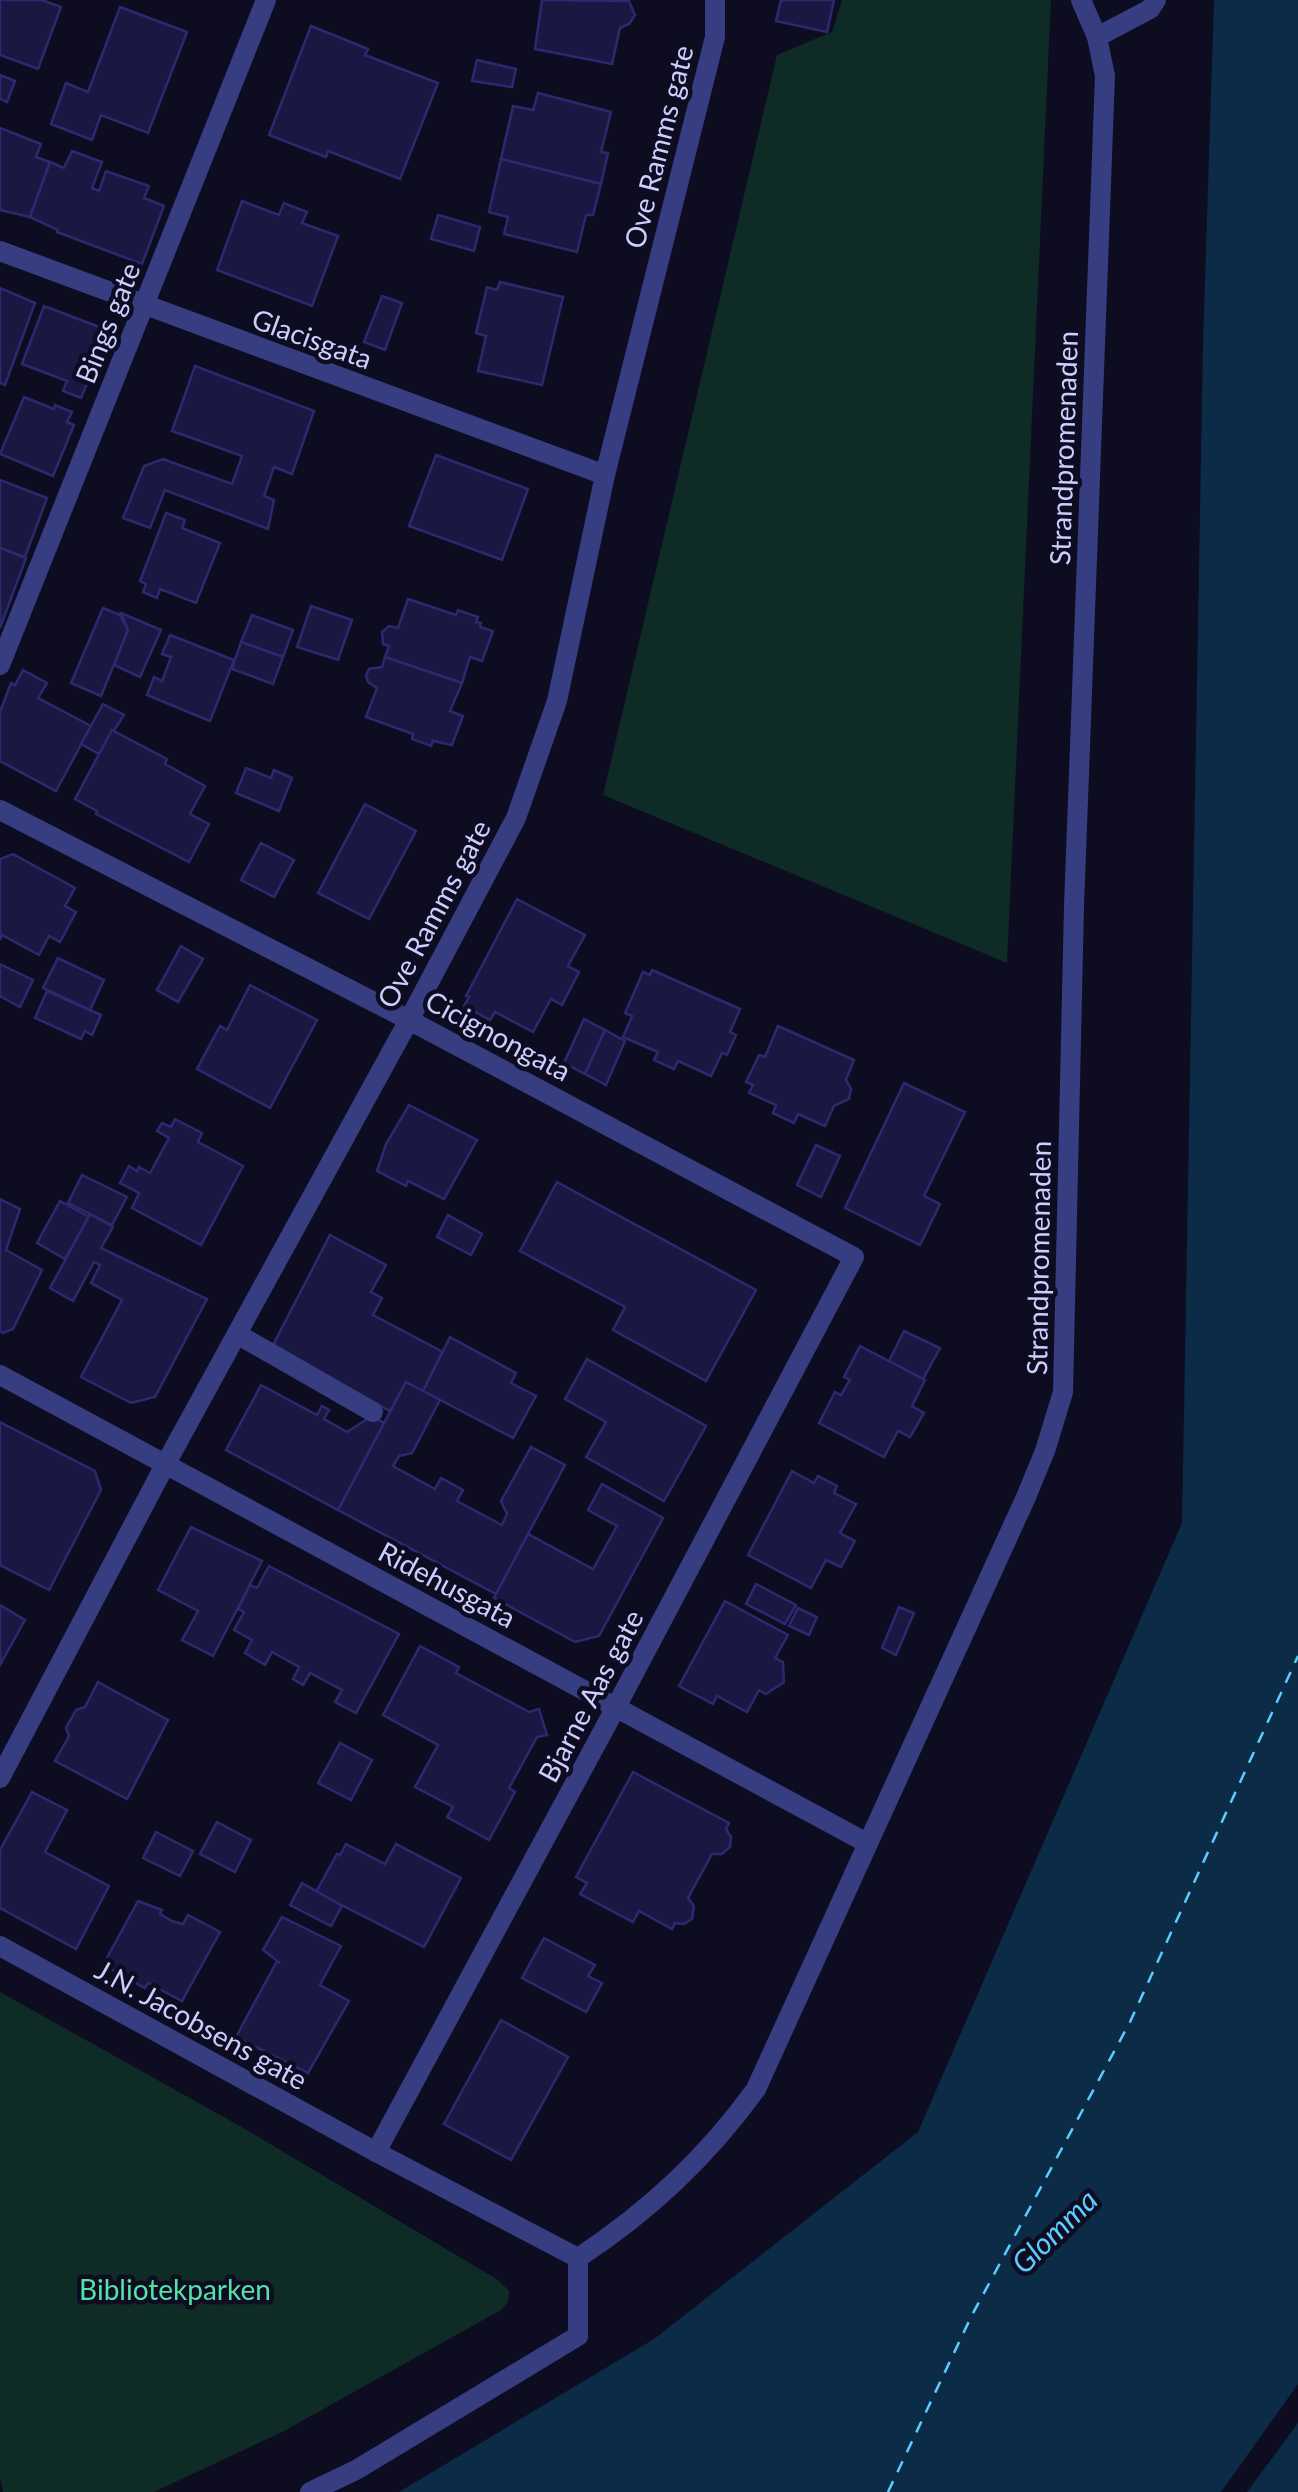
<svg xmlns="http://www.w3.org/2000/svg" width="1298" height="2492" font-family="Lato,sans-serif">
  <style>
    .green { fill: #0f2b26 }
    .water { fill: #0b2b46 }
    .pier { fill: #0d0c21 }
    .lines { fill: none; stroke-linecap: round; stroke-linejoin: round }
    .ferry { stroke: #5accff; stroke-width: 2.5; stroke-dasharray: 12 10; stroke-linecap: butt }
    .building { fill: #1a1842; stroke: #2c296f; stroke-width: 2.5 }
    .service { stroke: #363e81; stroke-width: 20 }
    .minor { stroke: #363e81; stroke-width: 20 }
    .labels { text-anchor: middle; stroke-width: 9; stroke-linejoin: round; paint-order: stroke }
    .street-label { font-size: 28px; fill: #ccceff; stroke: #0d0c21 }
    .park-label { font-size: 28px; fill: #55e2a9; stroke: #0d0c21 }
    .water-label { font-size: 30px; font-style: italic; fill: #5accff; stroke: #0d0c21 }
  </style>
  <rect width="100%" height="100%" fill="#0d0c21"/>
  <!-- green -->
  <g class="green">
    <path d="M842 0H1051L1007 963 603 795 777 55 832 32Z"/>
    <path d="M0 1992 247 2130 498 2280 509 2291 508 2302 501 2310 284 2431 154 2492H3L0 2477Z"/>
  </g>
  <!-- water -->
  <path class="water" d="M1214 0H1298V2492H399L654 2339 918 2132 1182 1523 1203 343Z"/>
  <!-- pier -->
  <path class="pier" d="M1298 2384V2423L1247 2492H1221Z"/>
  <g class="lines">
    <!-- ferry -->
    <path class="ferry" d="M888 2492 971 2317 1130 2022 1298 1656"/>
  </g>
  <!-- building -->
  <g class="building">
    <path d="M0 0H42L61 7 38 69 0 55Z"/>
    <path d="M542 0 629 1 635 15 629 24 620 28 612 64 535 49Z"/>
    <path d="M781 0H834L827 32 776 21Z"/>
    <path d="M120 7 187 32 148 133 101 115 92 140 51 124 66 83 88 92Z"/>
    <path d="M311 26 368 49 365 55 438 83 400 179 328 151 326 157 269 135Z"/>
    <path d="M477 60 516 69 512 87 472 81Z"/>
    <path d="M0 75 15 81 7 102 0 99Z"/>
    <path d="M538 93 611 112 601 152 608 153 601 184 501 159 513 106 533 110Z"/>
    <path d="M0 128 41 144 36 157 50 162 30 217 0 210Z"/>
    <path d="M72 151 102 162 92 188 99 191 106 171 149 186 144 198 164 206 142 264 57 232 58 230 30 217 50 162 64 168Z"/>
    <path d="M501 159 601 184 593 215H586L577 252 504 234 508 217 489 212Z"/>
    <path d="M242 201 279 215 284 203 307 212 302 223 338 236 312 306 217 270Z"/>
    <path d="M438 215 480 227 474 251 431 239Z"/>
    <path d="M500 282 563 297 542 385 478 371 486 336 476 333 487 287 497 290Z"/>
    <path d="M0 288 35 303 5 385 0 383Z"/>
    <path d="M382 296 402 303 385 350 364 342Z"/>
    <path d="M44 306 110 331 81 398 63 391 67 381 22 364Z"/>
    <path d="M195 366 314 411 292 474 274 467 264 496 274 500 268 529 165 490 150 528 123 518 144 466 163 459 232 484 242 456 172 431Z"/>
    <path d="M24 397 54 409 55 405 72 412 67 422 74 425 53 476 0 454Z"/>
    <path d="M436 455 528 489 502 560 409 526Z"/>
    <path d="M0 480 47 498 25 557 0 548Z"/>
    <path d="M166 513 185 520 182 528 220 543 196 603 160 589 157 598 143 592 146 584 140 581Z"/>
    <path d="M0 548 26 558 0 628Z"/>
    <path d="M408 599 456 615 458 610 478 617 476 622 481 623 480 627 493 631 482 661 470 657 462 683 385 657 389 646 383 644 382 632 389 626 398 628Z"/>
    <path d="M311 606 352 620 338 660 297 647Z"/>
    <path d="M103 608 120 615 128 630 101 696 71 683Z"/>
    <path d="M121 613 161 630 140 677 114 665 128 630Z"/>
    <path d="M252 615 293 630 283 657 241 642Z"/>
    <path d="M170 635 234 660 210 721 147 695 154 677 162 681 171 657 162 654Z"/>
    <path d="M241 642 283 657 273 684 232 669Z"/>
    <path d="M385 657 462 683 450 711 463 716 452 745 433 741 431 746 412 739 413 734 366 717 377 688 368 682 366 676 369 669 382 667Z"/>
    <path d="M23 670 47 683 38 698 91 726 56 791 0 761V712L11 683 15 685Z"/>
    <path d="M103 704 124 715 99 754 81 744Z"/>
    <path d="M112 730 167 759 165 764 205 786 190 814 209 824 189 862 96 814 97 811 75 799Z"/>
    <path d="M246 768 271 778 274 770 292 778 279 811 236 793Z"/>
    <path d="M365 804 416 831 369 919 318 893Z"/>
    <path d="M261 843 294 860 274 897 241 880Z"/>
    <path d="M13 854 75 888 65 906 76 912 60 942 49 936 39 955 2 935 0 940V859Z"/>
    <path d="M517 899 585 935 568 966 579 972 562 1005 551 999 533 1032 495 1012 490 1020 464 1006 469 997 466 996Z"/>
    <path d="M181 946 203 959 178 1002 157 990Z"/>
    <path d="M58 958 104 980 90 1010 43 988Z"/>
    <path d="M0 964 33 980 20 1007 0 996Z"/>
    <path d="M652 970 740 1009 730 1032 736 1035 727 1055 722 1053 711 1076 678 1061 674 1069 654 1060 658 1052 623 1037 632 1016 625 1013 643 972 650 975Z"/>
    <path d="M250 985 317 1020 270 1108 197 1069 220 1026 227 1030Z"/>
    <path d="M47 991 101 1015 92 1035 85 1031 81 1039 35 1018Z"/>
    <path d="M584 1019 605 1030 585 1074 564 1063Z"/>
    <path d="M778 1026 854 1060 846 1080 851 1089 849 1099 834 1106 825 1126 798 1114 794 1123 773 1113 776 1105 749 1093 753 1085 746 1082 759 1055 765 1057Z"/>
    <path d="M605 1030 625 1041 606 1085 585 1074Z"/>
    <path d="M904 1083 965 1112 924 1196 940 1204 920 1245 845 1208Z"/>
    <path d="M409 1105 477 1140 444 1199 408 1181 406 1186 377 1171 386 1144Z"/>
    <path d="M175 1119 202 1133 198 1142 243 1166 201 1245 132 1208 139 1193 120 1183 129 1166 137 1171 139 1167 150 1173 169 1138 157 1131 162 1123 171 1127Z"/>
    <path d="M816 1145 840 1156 821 1197 797 1185Z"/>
    <path d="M82 1175 127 1197 112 1225 68 1203Z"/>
    <path d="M557 1182 756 1290 706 1381 613 1330 625 1307 520 1251Z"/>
    <path d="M0 1199 20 1209 6 1250 42 1270 13 1329 3 1333 0 1331Z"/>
    <path d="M60 1201 89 1217 65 1259 37 1243Z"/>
    <path d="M90 1214 113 1227 101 1248 207 1299 155 1397 131 1403 81 1377 122 1300 91 1283 100 1265 94 1262 73 1301 50 1288Z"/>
    <path d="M448 1215 482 1234 471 1255 437 1237Z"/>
    <path d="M330 1235 386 1265 371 1292 382 1298 373 1315 443 1352 423 1391 406 1382 390 1411 272 1347Z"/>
    <path d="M904 1331 940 1348 923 1379 889 1361Z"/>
    <path d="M450 1337 516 1373 511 1383 536 1396 513 1438 423 1391Z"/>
    <path d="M860 1346 925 1380 912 1406 924 1413 910 1437 898 1431 884 1457 819 1423 835 1392 841 1395 850 1380 844 1377Z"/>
    <path d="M587 1359 706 1426 664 1501 586 1457 606 1422 565 1399Z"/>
    <path d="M406 1382 440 1400 412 1453 399 1456 393 1466 435 1489 441 1478 463 1490 457 1501 502 1525 507 1514 501 1501 531 1447 565 1465 496 1594 338 1510Z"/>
    <path d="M261 1385 317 1415 322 1406 329 1410 324 1419 347 1432 372 1416 384 1423 338 1510 226 1450Z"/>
    <path d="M0 1422 95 1471 101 1490 49 1590 0 1565Z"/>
    <path d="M792 1471 814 1483 818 1476 837 1486 834 1493 856 1504 840 1533 855 1541 841 1567 826 1560 811 1588 748 1555Z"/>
    <path d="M602 1484 663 1518 599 1636 575 1642 494 1598 528 1534 593 1569 617 1526 588 1510Z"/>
    <path d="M191 1527 262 1561 213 1656 182 1640 198 1611 158 1590Z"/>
    <path d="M269 1566 399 1634 356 1713 335 1702 342 1690 310 1673 303 1685 293 1679 299 1667 272 1652 265 1665 245 1653 252 1640 234 1630 244 1612 238 1609 250 1585 257 1588Z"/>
    <path d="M756 1584 796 1605 785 1624 746 1604Z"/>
    <path d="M725 1601 788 1635 775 1658 783 1662 784 1682 766 1694 759 1690 747 1712 717 1696 713 1704 679 1686Z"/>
    <path d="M0 1605 25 1620 0 1665Z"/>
    <path d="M899 1607 914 1613 896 1655 882 1648Z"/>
    <path d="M798 1608 817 1617 809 1635 789 1626Z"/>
    <path d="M420 1646 459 1667 456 1673 529 1712 539 1709 547 1735 537 1737 509 1788 515 1792 489 1840 447 1817 453 1807 415 1787 438 1745 383 1715Z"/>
    <path d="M98 1682 168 1720 127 1799 55 1761 69 1736 66 1728 76 1710 85 1707Z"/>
    <path d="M340 1743 372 1760 351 1800 318 1783Z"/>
    <path d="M633 1772 729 1823 726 1829 731 1837 730 1847 722 1854H712L688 1898 694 1906 692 1919 684 1924 675 1923 672 1929 639 1911 633 1922 580 1894 587 1883 576 1877Z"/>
    <path d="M32 1792 67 1810 45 1852 109 1886 76 1949 0 1908V1850Z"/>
    <path d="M217 1822 251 1840 235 1872 200 1854Z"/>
    <path d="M156 1832 193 1851 180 1876 143 1858Z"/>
    <path d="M346 1844 385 1864 396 1844 461 1878 424 1947 316 1892 337 1854 340 1855Z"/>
    <path d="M302 1883 342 1906 331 1926 290 1905Z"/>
    <path d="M138 1901 162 1910 160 1914 172 1921 183 1924 188 1915 220 1932 182 2001 148 1983 145 1988 103 1965Z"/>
    <path d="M282 1917 341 1946 320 1985 349 2001 308 2073 236 2037 277 1961 280 1963 263 1950Z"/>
    <path d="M544 1938 595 1965 588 1976 602 1983 586 2012 522 1978Z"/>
    <path d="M501 2020 568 2057 511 2160 444 2124Z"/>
  </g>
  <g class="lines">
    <!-- service -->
    <g class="service">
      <path d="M1097 37 1150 9 1156 0"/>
      <path d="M237 1334 373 1412"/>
      <path d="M310 2492 356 2470 578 2336V2258"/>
    </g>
    <!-- minor -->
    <g class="minor">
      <path d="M0 251 605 475"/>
      <path d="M0 665 266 0"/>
      <path d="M0 810 409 1020 854 1257 616 1707 376 2152"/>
      <path d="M0 1375 867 1843"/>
      <path d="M0 1778 165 1465 409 1020 516 818 557 701 605 475 715 37V0"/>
      <path d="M0 1946 376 2152 578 2258C649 2211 706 2158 756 2089L1026 1497 1045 1451 1063 1392 1074 906 1105 76 1097 37 1081 0"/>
    </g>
  </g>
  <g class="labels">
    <!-- street labels -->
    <g class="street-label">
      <text transform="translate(659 147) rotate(-76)" y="10">Ove Ramms gate</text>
      <text transform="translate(108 323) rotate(-68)" y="10">Bings gate</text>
      <text transform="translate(312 339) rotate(20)" y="10">Glacisgata</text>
      <text transform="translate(1064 448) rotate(-88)" y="10">Strandpromenaden</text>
      <text transform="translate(434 914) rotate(-62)" y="10">Ove Ramms gate</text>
      <text transform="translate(498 1036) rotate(28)" y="10">Cicignongata</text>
      <text transform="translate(1039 1258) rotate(-89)" y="10">Strandpromenaden</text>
      <text transform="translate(447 1585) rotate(28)" y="10">Ridehusgata</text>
      <text transform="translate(591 1696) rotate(-62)" y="10">Bjarne Aas gate</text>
      <text transform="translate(201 2025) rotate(29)" y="10">J.N. Jacobsens gate</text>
    </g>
    <!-- park labels -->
    <g class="park-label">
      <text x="175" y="2300">Bibliotekparken</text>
    </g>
    <!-- water labels -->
    <g class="water-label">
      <text transform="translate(1055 2232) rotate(-44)" y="10">Glomma</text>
    </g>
  </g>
</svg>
